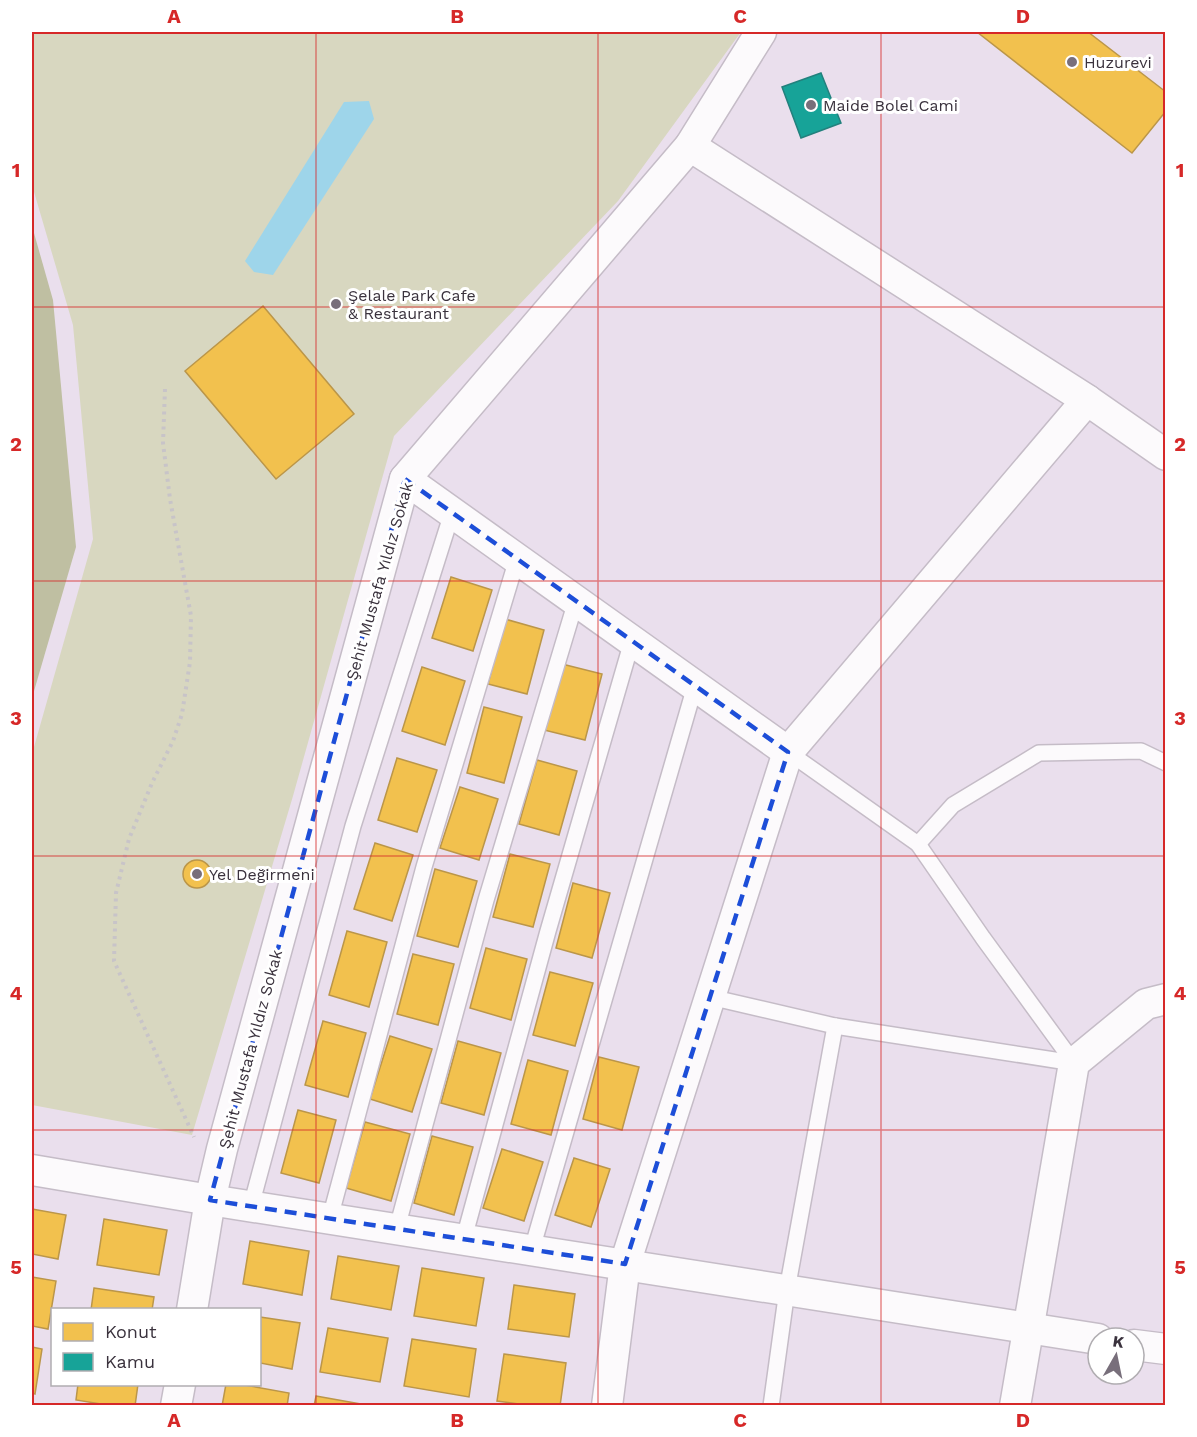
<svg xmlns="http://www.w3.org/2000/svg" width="1197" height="1437" font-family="'Work Sans',sans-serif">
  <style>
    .green { fill: #d8d7c0 }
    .forest { fill: #bfbfa2 }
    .water { fill: #9ed5ea }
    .homes { fill: #f2c14e; stroke: #bb9649; stroke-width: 1.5 }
    .public { fill: #17a398; stroke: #22817d; stroke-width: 1.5 }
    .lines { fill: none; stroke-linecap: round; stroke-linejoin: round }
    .service-casing { stroke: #c5bcc7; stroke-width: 18 }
    .minor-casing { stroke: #c5bcc7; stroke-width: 33 }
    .path { stroke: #c8c4c8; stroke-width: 4; stroke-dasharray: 3 4.5; stroke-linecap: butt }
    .service { stroke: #fcfafc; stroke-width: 15 }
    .minor { stroke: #fcfafc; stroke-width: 30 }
    .marked { fill: none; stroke: #1d4ed8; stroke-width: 4.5; stroke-dasharray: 12 8; stroke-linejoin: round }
    .grid { fill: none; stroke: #d62828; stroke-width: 1.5; stroke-opacity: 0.55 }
    .poi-dot { fill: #786f7b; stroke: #fff; stroke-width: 2 }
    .labels { text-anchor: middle; stroke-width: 6; stroke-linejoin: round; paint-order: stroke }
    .poi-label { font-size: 16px; fill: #3a323d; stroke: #fff; text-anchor: start }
    .street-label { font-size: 16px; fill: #3a323d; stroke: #fff }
    .neatline { fill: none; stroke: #d62828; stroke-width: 2 }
    .grid-label { font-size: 20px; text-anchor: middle; font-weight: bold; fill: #d62828 }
  </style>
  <rect width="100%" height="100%" fill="#eadfed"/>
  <!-- green -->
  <path class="green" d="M32 32H741L618 201 394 436 293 796 192 1135 32 1105V754L93 539 73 325 32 185Z"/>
  <!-- forest -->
  <path class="forest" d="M32 226 53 300 76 547 32 698Z"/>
  <!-- water -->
  <path class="water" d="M369 101 374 119 273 275 254 272 245 261 344 102Z"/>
  <!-- homes -->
  <g class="homes">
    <path d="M977 32H1088L1166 92V111L1132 153Z"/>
    <path d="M263 306 354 414 276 479 185 371Z"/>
    <path d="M451 577 492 590 473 651 432 638Z"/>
    <path d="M505 619 544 630 527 694 488 684Z"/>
    <path d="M562 664 602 674 585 740 544 730Z"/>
    <path d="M422 667 465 681 445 745 402 731Z"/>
    <path d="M484 707 522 717 504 783 467 773Z"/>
    <path d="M397 758 437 770 417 832 378 820Z"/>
    <path d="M537 760 577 771 559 835 519 824Z"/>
    <path d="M460 787 498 799 479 860 440 848Z"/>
    <path d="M375 843 413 855 392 921 354 909Z"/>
    <path d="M510 854 550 864 533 927 493 917Z"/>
    <circle cx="197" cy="874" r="14"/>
    <path d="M435 869 477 881 458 947 417 936Z"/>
    <path d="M573 883 610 893 592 958 556 948Z"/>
    <path d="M347 931 387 942 369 1007 329 995Z"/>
    <path d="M486 948 527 959 511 1020 470 1008Z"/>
    <path d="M413 954 454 964 438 1025 397 1014Z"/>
    <path d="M550 972 593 983 575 1046 533 1035Z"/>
    <path d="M323 1021 366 1033 348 1097 305 1085Z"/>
    <path d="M390 1036 432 1049 412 1112 370 1099Z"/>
    <path d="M458 1041 501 1053 484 1115 441 1103Z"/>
    <path d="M599 1057 639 1067 622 1130 583 1119Z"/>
    <path d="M528 1060 568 1071 551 1135 511 1124Z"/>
    <path d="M298 1110 336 1120 319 1183 281 1173Z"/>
    <path d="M365 1122 410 1134 391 1201 346 1188Z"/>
    <path d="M432 1136 473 1147 454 1215 414 1203Z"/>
    <path d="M502 1149 543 1162 524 1221 483 1208Z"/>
    <path d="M574 1158 610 1169 591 1227 555 1215Z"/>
    <path d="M32 1209 66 1215 58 1259 32 1254Z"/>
    <path d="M104 1219 167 1230 159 1275 97 1265Z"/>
    <path d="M250 1241 309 1251 302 1295 243 1284Z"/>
    <path d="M338 1256 399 1266 391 1310 331 1299Z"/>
    <path d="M422 1268 484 1278 476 1326 414 1316Z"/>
    <path d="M32 1277 56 1281 48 1329 32 1326Z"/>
    <path d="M514 1285 575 1294 569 1337 508 1329Z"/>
    <path d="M94 1288 154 1297 152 1310H91Z"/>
    <path d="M260 1317 300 1323 292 1369 260 1363Z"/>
    <path d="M328 1328 388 1338 380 1382 320 1372Z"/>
    <path d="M412 1339 476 1349 469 1397 404 1386Z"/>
    <path d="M32 1347 42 1349 35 1394 32 1393Z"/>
    <path d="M504 1354 566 1363 560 1406H533L497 1401Z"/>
    <path d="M78 1384H138L135 1406H113L76 1400Z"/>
    <path d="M226 1384H239L289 1393 287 1406H222Z"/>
    <path d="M316 1396 372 1406H314Z"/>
  </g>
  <!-- public -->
  <path class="public" d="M821 73 841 123 801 138 782 87Z"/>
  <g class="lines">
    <defs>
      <g id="service">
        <path d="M788 752 918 844 983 938 1074 1063"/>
        <path d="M918 844 953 805 1039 753 1141 751 1166 763"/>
        <path d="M710 997 835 1026 1074 1063"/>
        <path d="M251 1206 353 826 452 513"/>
        <path d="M330 1218 424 867 517 559"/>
        <path d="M397 1228 486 900 576 601"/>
        <path d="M464 1238 548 931 632 641"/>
        <path d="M532 1249 695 686"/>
        <path d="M771 1406 787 1290 835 1026"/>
      </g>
      <g id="minor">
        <path d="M690 146 1087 400"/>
        <path d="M405 479 788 752 1087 400 1166 455"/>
        <path d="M32 1170 210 1200 1098 1339"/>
        <path d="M192 1310 210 1200 222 1149 405 479 690 146 761 32"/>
        <path d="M1134 1345 1166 1349"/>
        <path d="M176 1406 180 1384"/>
        <path d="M607 1406 625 1264 788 752"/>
        <path d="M1015 1406 1074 1063 1146 1004 1166 999"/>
      </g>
    </defs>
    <!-- service casing -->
    <use href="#service" class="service-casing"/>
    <!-- minor casing -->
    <use href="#minor" class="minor-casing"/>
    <!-- path -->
    <path class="path" d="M165 389 163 443 170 499 191 616 190 662 182 714 173 741 152 783 129 839 116 893 114 961 194 1137"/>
    <!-- service -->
    <use href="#service" class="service"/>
    <!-- minor -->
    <use href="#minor" class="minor"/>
  </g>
  <!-- marked area -->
  <path class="marked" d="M405 479 788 752 625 1264 210 1200Z"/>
  <!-- grid -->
  <path class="grid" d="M316 32V1406M598 32V1406M881 32V1406M32 307H1166M32 581H1166M32 856H1166M32 1130H1166"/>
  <!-- markers -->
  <g class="poi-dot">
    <circle cx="1072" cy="62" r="6"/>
    <circle cx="811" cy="105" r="6"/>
    <circle cx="336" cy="304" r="6"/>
    <circle cx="197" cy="874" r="6"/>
  </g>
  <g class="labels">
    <!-- poi labels -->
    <g class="poi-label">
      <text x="1084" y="68">Huzurevi</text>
      <text x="823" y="111">Maide Bolel Cami</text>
      <text x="348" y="301">Şelale Park Cafe<tspan x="348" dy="18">&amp; Restaurant</tspan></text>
      <text x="209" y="880">Yel Değirmeni</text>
    </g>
    <!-- street labels -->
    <g class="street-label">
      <text transform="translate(379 581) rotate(-74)" y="6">Şehit Mustafa Yıldız Sokak</text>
      <text transform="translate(250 1049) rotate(-75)" y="6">Şehit Mustafa Yıldız Sokak</text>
    </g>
  </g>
  <!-- border -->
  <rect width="1197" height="1437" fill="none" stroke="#ffffff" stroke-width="66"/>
  <!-- legend -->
  <rect x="51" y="1308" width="210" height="78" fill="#ffffff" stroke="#b0adb1" stroke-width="1.5"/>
  <rect x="63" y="1323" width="30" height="18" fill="#f2c14e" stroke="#b0adb1" stroke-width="1.5"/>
  <text x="105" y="1338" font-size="18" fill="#3a323d">Konut</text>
  <rect x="63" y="1353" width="30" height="18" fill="#17a398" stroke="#b0adb1" stroke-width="1.5"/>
  <text x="105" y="1368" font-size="18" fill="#3a323d">Kamu</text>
  <!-- north arrow -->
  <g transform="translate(1116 1356) rotate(9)"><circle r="28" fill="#ffffff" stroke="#b0adb1" stroke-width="1.5"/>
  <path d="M0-4.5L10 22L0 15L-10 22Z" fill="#786f7b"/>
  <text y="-9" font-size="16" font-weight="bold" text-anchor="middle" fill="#3a323d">K</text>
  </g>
  <rect x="33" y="33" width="1131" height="1371" class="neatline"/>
  <g class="grid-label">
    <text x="174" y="23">A</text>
    <text x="457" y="23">B</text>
    <text x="740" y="23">C</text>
    <text x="1023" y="23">D</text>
    <text x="16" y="177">1</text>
    <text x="1180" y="177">1</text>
    <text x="16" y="451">2</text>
    <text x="1180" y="451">2</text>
    <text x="16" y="725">3</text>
    <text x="1180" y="725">3</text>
    <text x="16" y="1000">4</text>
    <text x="1180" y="1000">4</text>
    <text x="16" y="1274">5</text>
    <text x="1180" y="1274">5</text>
    <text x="174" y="1427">A</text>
    <text x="457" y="1427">B</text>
    <text x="740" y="1427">C</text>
    <text x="1023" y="1427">D</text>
  </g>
</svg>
